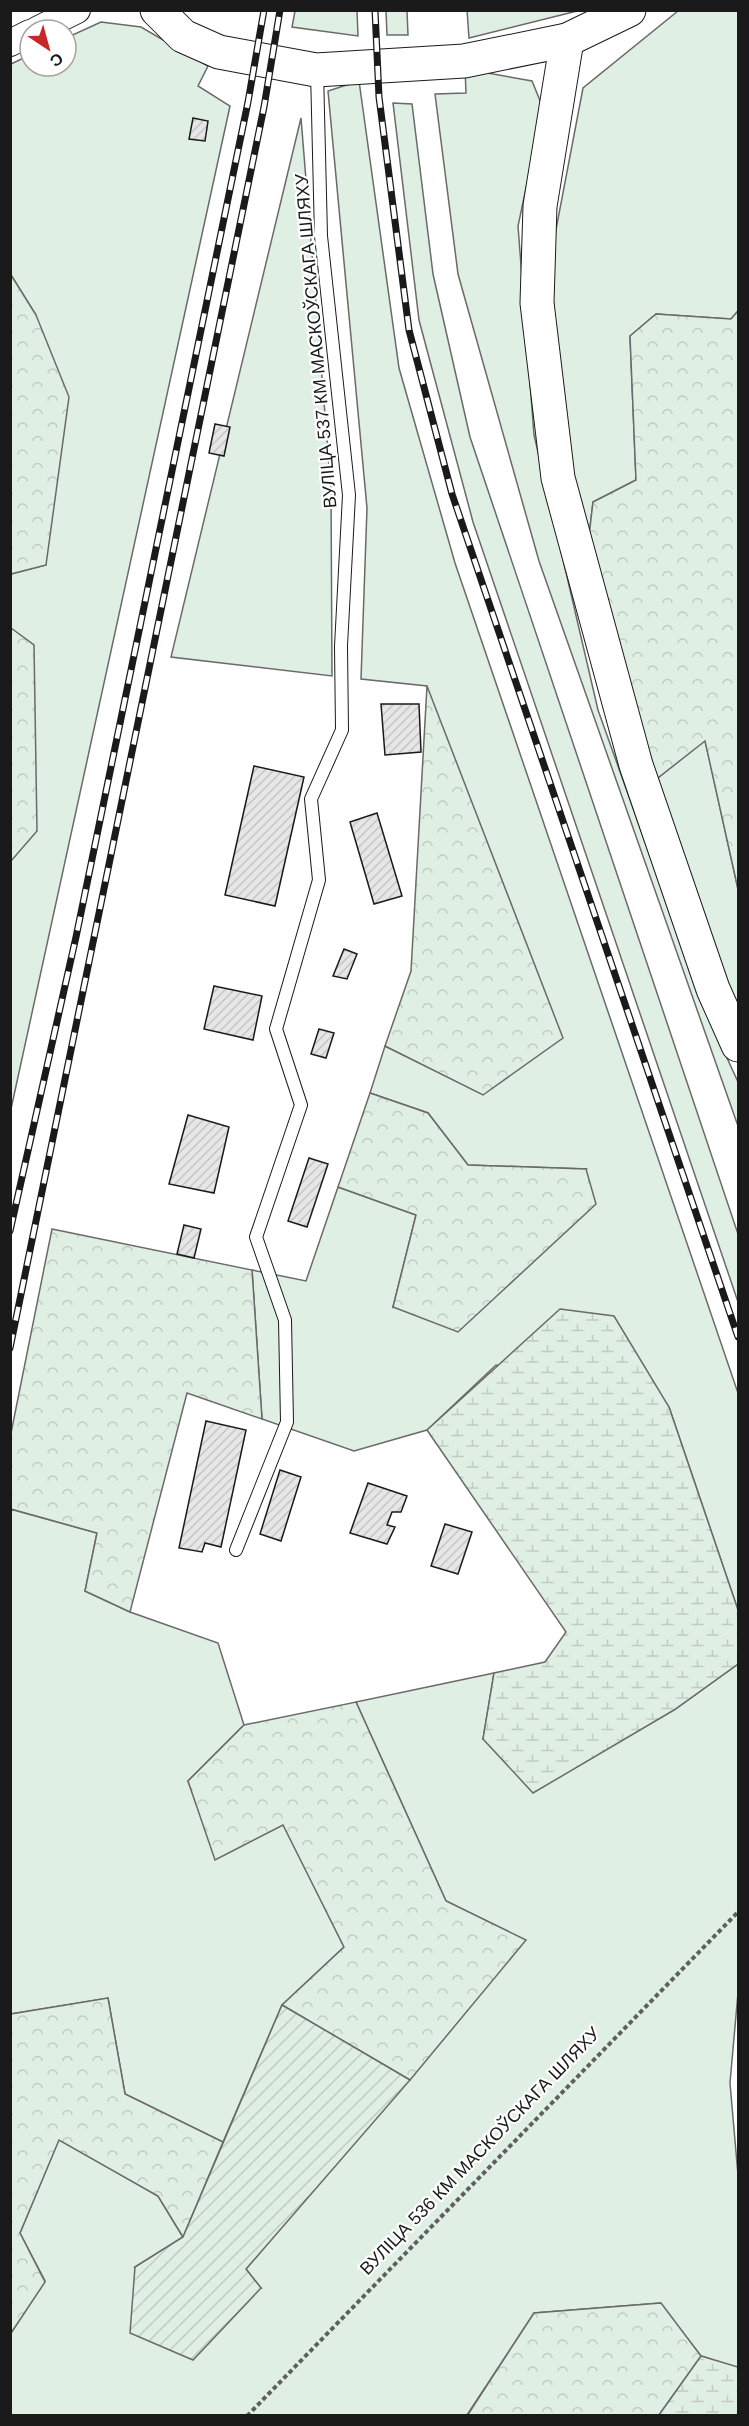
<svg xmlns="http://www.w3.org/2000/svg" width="749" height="2426" font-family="Arial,sans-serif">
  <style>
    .grass { fill: #e0efe3; stroke: #6a6a6a; stroke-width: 1.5 }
    .forest { fill: url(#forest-crowns); stroke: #6a6a6a; stroke-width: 1.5 }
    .wetland { fill: url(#wetland-marsh); stroke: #6a6a6a; stroke-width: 1.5 }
    .garden { fill: url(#garden-furrows); stroke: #6a6a6a; stroke-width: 1.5 }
    .building { fill: url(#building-hatch); stroke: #1a1a1a; stroke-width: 1.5 }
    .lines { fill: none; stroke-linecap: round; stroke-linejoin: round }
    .lane-casing { stroke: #1a1a1a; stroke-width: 14 }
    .street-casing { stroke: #1a1a1a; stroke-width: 28 }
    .secondary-casing { stroke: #1a1a1a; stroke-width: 35 }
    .path { stroke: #5f5f5f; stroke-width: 4; stroke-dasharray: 4.5 3; stroke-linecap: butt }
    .lane { stroke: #fff; stroke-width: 12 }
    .street { stroke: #fff; stroke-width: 26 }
    .secondary { stroke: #fff; stroke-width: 33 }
    .rail-casing { stroke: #1a1a1a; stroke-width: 7 }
    .rail { stroke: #fff; stroke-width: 4.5; stroke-dasharray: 14; stroke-linecap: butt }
    .labels { text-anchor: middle; stroke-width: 4.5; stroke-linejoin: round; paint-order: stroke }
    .street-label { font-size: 18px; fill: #1a1a1a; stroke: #fff }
  </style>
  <defs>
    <pattern id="forest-crowns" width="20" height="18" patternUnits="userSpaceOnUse" patternTransform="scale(1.5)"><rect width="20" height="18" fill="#e0efe3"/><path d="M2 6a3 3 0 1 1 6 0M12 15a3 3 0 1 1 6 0" fill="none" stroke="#c0ccc2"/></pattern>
    <pattern id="wetland-marsh" width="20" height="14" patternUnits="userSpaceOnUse" patternTransform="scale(1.5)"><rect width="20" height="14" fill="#e0efe3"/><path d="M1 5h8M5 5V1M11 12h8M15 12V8" fill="none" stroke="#c0ccc2"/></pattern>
    <pattern id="garden-furrows" width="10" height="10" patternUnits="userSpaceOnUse" patternTransform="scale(1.5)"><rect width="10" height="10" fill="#e0efe3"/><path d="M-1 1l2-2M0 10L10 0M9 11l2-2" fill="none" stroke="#c0ccc2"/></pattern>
    <pattern id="building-hatch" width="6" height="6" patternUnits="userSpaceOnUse" patternTransform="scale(1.5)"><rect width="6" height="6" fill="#e6e6e6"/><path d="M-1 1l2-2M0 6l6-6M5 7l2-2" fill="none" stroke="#c5c5c5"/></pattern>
  </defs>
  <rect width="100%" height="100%" fill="#fff"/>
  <!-- grass -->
  <g class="grass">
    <path d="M467 10H576L577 11 469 38Z"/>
    <path d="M295 11H357L358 36 292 27Z"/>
    <path d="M386 11H407L408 35H387Z"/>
    <path d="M678 11H738V311L731 319 656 314 630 336 636 480 593 502 589 536 566 455 550 261 583 88Z"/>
    <path d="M101 22 141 27 208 66 198 86 230 106 11 1109V574L46 565 36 315 11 275V64L30 55V66H66V38Z"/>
    <path d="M465 69 532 81 543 108 518 226 534 435 598 710 705 1010 738 1082V1126L539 561 458 274 435 94 466 93Z"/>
    <path d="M359 81 399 368 455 563 738 1393V1610L669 1407 496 1365 427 1430 354 1451 262 1419 252 1270 306 1281 338 1187 416 1215 393 1307 586 1169 468 1165 428 1113 370 1093 385 1046 483 1094 427 686 361 679 367 508 328 91Z"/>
    <path d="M393 103 412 104 433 274 470 437 738 1234V1302L473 522 419 320Z"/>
    <path d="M301 118 331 488 332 676 171 657Z"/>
    <path d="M705 740 738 889V1009L716 964 654 781Z"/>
    <path d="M10 1509 97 1533 85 1591 130 1612 218 1643 244 1725 188 1781 216 1859 283 1824 344 1947 282 2005 223 2142 125 2094 108 1998 11 2014Z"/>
    <path d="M738 1664V1993L730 2083 738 2175V2368L701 2356 660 2303 534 2313 467 2415 11 2416V2333L45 2281 20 2233 59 2139 158 2196 183 2237 135 2267 261 2288 246 2269 525 1940 446 1901 356 1702 494 1673 483 1739 674 1710Z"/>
  </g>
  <!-- forest -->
  <g class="forest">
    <path d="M11 275 36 315 69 397 46 565 11 574Z"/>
    <path d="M738 311V889L705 741 654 781 589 536 593 502 636 480 630 336 656 314 731 319Z"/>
    <path d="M11 628 34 645 37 831 11 861Z"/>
    <path d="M427 686 563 1038 483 1095 385 1046 411 971Z"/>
    <path d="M370 1093 428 1113 468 1165 586 1169 596 1204 458 1332 393 1307 416 1215 338 1187Z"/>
    <path d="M52 1229 252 1270 262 1419 187 1393 130 1612 85 1591 97 1533 11 1509V1433Z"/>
    <path d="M356 1702 446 1901 526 1940 410 2080 282 2005 344 1947 283 1825 215 1860 188 1781 244 1725Z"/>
    <path d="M108 1998 125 2094 223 2142 183 2237 158 2196 59 2140 20 2233 45 2282 11 2333V2014Z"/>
    <path d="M661 2303 701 2356 659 2415 467 2416 534 2313Z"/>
  </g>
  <!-- wetland -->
  <g class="wetland">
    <path d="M560 1309 614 1316 669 1407 738 1610V1664L674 1710 533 1793 483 1739 494 1673 545 1662 566 1632 427 1430Z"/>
    <path d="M701 2356 738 2367V2415H659Z"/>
  </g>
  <!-- garden -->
  <path class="garden" d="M282 2005 410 2080 246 2269 261 2288 193 2360 130 2333 135 2267 183 2237Z"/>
  <!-- building -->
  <g class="building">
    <path d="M193 118 208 121 205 141 189 139Z"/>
    <path d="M215 424 230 427 224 456 209 453Z"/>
    <path d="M381 704H419L421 752 385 755Z"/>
    <path d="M254 766 304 777 275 906 225 895Z"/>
    <path d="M377 813 402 896 374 904 350 822Z"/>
    <path d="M344 949 357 954 347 979 333 976Z"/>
    <path d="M214 986 262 996 253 1040 204 1029Z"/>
    <path d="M319 1029 334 1033 326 1058 311 1054Z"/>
    <path d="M188 1115 229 1127 214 1193 169 1184Z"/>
    <path d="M309 1158 328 1164 307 1227 288 1221Z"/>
    <path d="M184 1225 201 1229 194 1258 177 1254Z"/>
    <path d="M206 1421 246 1430 221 1547 205 1543 202 1552 179 1548Z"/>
    <path d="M280 1470 301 1477 281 1541 260 1534Z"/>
    <path d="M368 1483 407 1496 401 1512H392L387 1525 395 1527 387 1544 350 1533Z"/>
    <path d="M445 1524 472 1532 458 1574 431 1566Z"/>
  </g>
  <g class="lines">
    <defs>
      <path id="lane" d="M236 1550 287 1422 285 1320 256 1237 301 1105 276 1029 319 880 311 799 342 730 341 646 349 495 321 236 317 71"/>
      <g id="street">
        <path d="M37 30 77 10"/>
        <path d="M10 43 30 33"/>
      </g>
      <g id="secondary">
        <path d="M157 10 183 36 219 52 316 70 464 61 567 40 629 10"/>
        <path d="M567 40 540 206 537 303 558 478 636 765 713 989 738 1045"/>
      </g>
    </defs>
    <!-- lane casing -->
    <use href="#lane" class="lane-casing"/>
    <!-- street casing -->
    <use href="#street" class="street-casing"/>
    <!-- secondary casing -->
    <use href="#secondary" class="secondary-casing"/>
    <!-- path -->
    <path class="path" d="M247 2416 738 1912"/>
    <!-- lane -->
    <use href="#lane" class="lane"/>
    <!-- street -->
    <use href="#street" class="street"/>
    <!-- secondary -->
    <use href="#secondary" class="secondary"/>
    <defs>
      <g id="rail">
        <path d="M375 10 379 97 409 330 452 494 738 1337"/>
        <path d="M10 1231 76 937 248 102 264 10"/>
        <path d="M10 1348 264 107 280 10"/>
      </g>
    </defs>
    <!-- rail casing -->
    <use href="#rail" class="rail-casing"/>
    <!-- rail -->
    <use href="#rail" class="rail"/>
  </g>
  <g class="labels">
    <!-- street labels -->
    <g class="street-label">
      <text transform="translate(316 341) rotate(-95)" y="6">ВУЛІЦА 537 КМ МАСКОЎСКАГА ШЛЯХУ</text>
      <text transform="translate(480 2151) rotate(-46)" y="6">ВУЛІЦА 536 КМ МАСКОЎСКАГА ШЛЯХУ</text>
    </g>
  </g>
  <!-- border -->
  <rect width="749" height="2426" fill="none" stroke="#1a1a1a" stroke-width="24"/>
  <!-- north arrow -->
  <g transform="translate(48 48) rotate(144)"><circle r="28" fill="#ffffff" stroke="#a3a3a3" stroke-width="1.5"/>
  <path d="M0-4.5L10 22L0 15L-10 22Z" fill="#c62828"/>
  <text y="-9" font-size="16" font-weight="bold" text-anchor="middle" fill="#1a1a1a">С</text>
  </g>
</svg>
